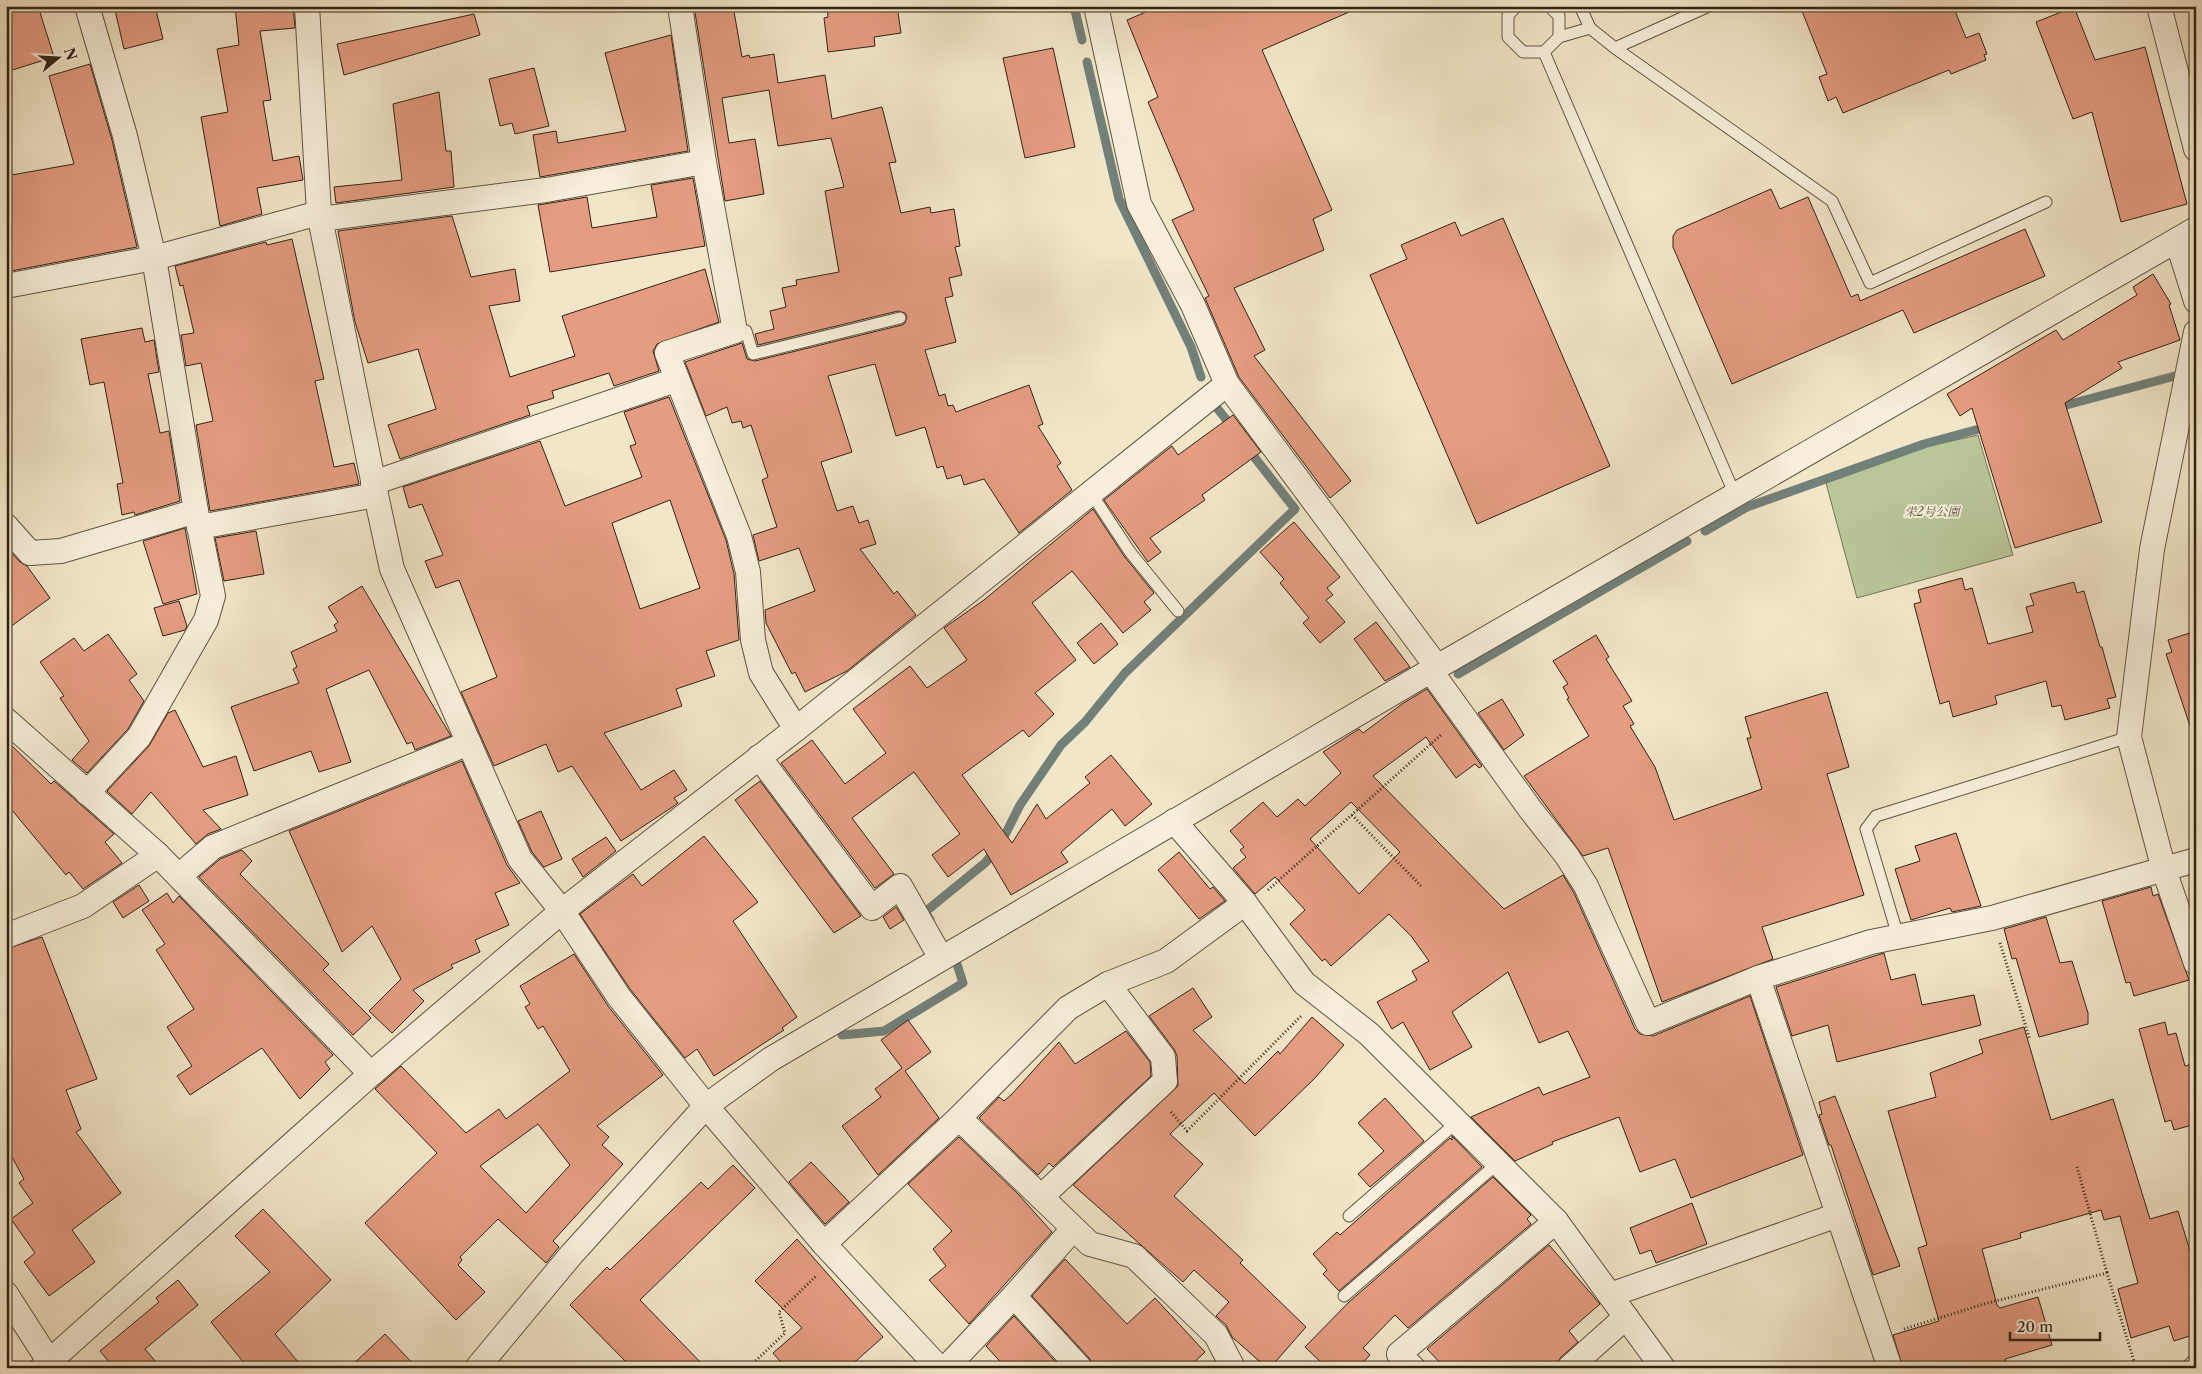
<svg xmlns="http://www.w3.org/2000/svg" width="2202" height="1374" font-family="'Libre Caslon Text','Noto Serif JP',serif">
  <style>
    .green { fill: #b8c698; stroke: #747456 }
    .lines { fill: none; stroke-linecap: round; stroke-linejoin: round }
    .stream { stroke: #72807a; stroke-width: 9 }
    .building { fill: #e59c82; stroke: #312313; fill-rule: evenodd }
    .lane-casing { stroke: #615440; stroke-width: 13 }
    .street-casing { stroke: #615440; stroke-width: 26 }
    .path { stroke: #312313; stroke-width: 3; stroke-dasharray: 1 2.5; stroke-linecap: butt }
    .lane { stroke: #f7efdb; stroke-width: 11 }
    .street { stroke: #f7efdb; stroke-width: 24 }
    .labels { text-anchor: middle; stroke-width: 4; stroke-linejoin: round; paint-order: stroke }
    .park-label { font-size: 12px; font-style: italic; fill: #5a543b; stroke: #f7efdb }
  </style>
  <rect width="100%" height="100%" fill="#f2e6c8"/>
  <filter id="stains"><feTurbulence type="fractalNoise" baseFrequency=".004" numOctaves="4"/><feColorMatrix values="0 0 0 0 .2 0 0 0 0 .09 0 0 0 0 .02 0 0 0 .5 -.17"/></filter>
  <radialGradient id="worn" r=".72"><stop offset=".6" stop-color="#630" stop-opacity="0"/><stop offset="1" stop-color="#630" stop-opacity=".3"/></radialGradient>
  <!-- green -->
  <path class="green" d="M1978 435 2013 555 1857 598 1826 483 1925 447Z"/>
  <g class="lines">
    <!-- stream -->
    <g class="stream">
      <path d="M1074 6 1082 40"/>
      <path d="M1087 62 1119 199 1191 347 1201 377"/>
      <path d="M1217 408 1233 428"/>
      <path d="M2055 408 2175 376"/>
      <path d="M1705 531 1747 507 1924 444 1990 426"/>
      <path d="M1458 674 1687 541"/>
      <path d="M930 920 925 912 985 863 1000 845 1020 805 1061 745 1085 722 1125 673 1295 509 1248 449"/>
      <path d="M842 1035 884 1031 963 983 957 964"/>
    </g>
  </g>
  <!-- building -->
  <g class="building">
    <path d="M6 6H38L54 57 6 72Z"/>
    <path d="M114 6H155L163 39 124 49Z"/>
    <path d="M235 6H293L295 28 260 31 271 100 263 101 273 161 299 156 303 180 257 188 262 214 220 226 201 117 228 112 217 49 239 45Z"/>
    <path d="M694 6H733L742 57 749 55 750 58 774 54 778 83 825 75 832 119 882 107 896 162 889 163 901 213 930 207 931 213 954 209 960 246 955 247 962 275 949 278 953 296 945 298 956 342 925 350 939 396 945 394 948 406 953 405 956 412 1029 385 1043 424 1038 426 1061 463 1057 466 1072 490 1019 533 984 479 964 485 961 475 947 479 943 466 937 468 925 427 896 436 875 364 828 376 852 452 821 462 837 511 853 506 859 523 868 520 876 544 860 549 894 594 897 591 916 615 847 671 805 692 795 672 792 674 766 623 765 610 815 591 799 548 759 561 753 535 777 527 762 480 768 477 751 425 743 428 741 421 732 423 727 407 706 416 685 362 742 343 747 359 755 361 902 325 905 323 907 317 905 313 898 311 758 345 755 334 774 329 770 311 786 307 782 288 797 285 796 280 839 272 825 191 844 187 831 138 778 146 769 90 722 98 729 143 755 139 764 194 725 201Z"/>
    <path d="M827 6H897L901 33 874 37 875 46 828 52 824 18 828 17Z"/>
    <path d="M1160 6H1363L1262 50 1332 210 1313 219 1324 250 1234 288 1265 350 1254 356 1351 481 1330 498 1239 377 1205 298 1209 296 1172 220 1194 210 1148 102 1158 97 1127 20Z"/>
    <path d="M1800 6H1953L1966 38 1979 33 1987 54 1984 55 1986 60 1951 74 1949 70 1843 113 1836 97 1828 101 1819 77 1827 74Z"/>
    <path d="M2074 7 2095 60 2145 47 2187 204 2121 222 2092 112 2073 119 2036 22Z"/>
    <path d="M474 14 480 35 344 75 337 44Z"/>
    <path d="M671 35 688 151 540 177 533 135 556 131 558 143 626 131 605 53Z"/>
    <path d="M1053 48 1075 147 1025 158 1003 58Z"/>
    <path d="M90 64 112 140 137 247 6 272V176L74 164 49 76Z"/>
    <path d="M534 68 549 126 515 134 512 123 500 126 489 79Z"/>
    <path d="M439 92 446 151H451L454 187 336 203 334 187 402 180 393 104Z"/>
    <path d="M693 178 705 246 550 272 538 205 587 197 592 228 657 217 651 185Z"/>
    <path d="M1771 189 1780 209 1808 197 1851 297 1858 294 1860 301 2025 229 2045 276 1914 333 1903 310 1732 384 1673 247V236L1677 230Z"/>
    <path d="M452 216 471 277 515 269 520 301 489 306 510 377 575 356 562 316 705 269 719 322 657 344 653 351 659 371 614 386 609 373 552 391 554 398 527 406 530 415 400 459 388 425 436 409 418 349 368 363 355 322 338 231Z"/>
    <path d="M1503 218 1610 466 1477 524 1370 275 1407 259 1401 245 1455 222 1461 236Z"/>
    <path d="M292 239 324 379 315 381 334 467 354 463 359 484 210 511 196 425 213 421 201 363 186 366 181 335 194 333 183 285 180 286 175 266 266 242 267 245Z"/>
    <path d="M2153 274 2171 304 2169 305 2180 340 2118 362 2122 368 2065 403 2102 522 2015 548 1972 408 1960 416 1947 394 2056 330 2063 340 2137 295 2133 287Z"/>
    <path d="M142 328 145 342 154 340 159 372 148 374 160 433 169 431 180 501 135 515 134 512 122 515 117 484 123 483 104 382 90 385 81 339Z"/>
    <path d="M669 397 726 540 734 574 739 640 706 651 715 676 676 689 682 706 604 733 641 790 674 770 687 790 674 798 678 803 674 806 621 841 572 766 558 772 546 744 494 766 461 692 497 677 459 580 436 588 425 561 443 555 422 504 409 508 403 487 540 441 565 506 642 477 630 446 636 444 624 412ZM670 500 700 588 640 609 612 523Z"/>
    <path d="M1233 415 1261 452 1202 495 1205 500 1150 538 1161 552 1148 562 1104 500 1172 446 1178 455Z"/>
    <path d="M1093 509 1124 556 1154 593 1144 602 1151 610 1123 633 1072 571 1032 603 1076 660 1035 693 1054 714 1029 737 1023 730 962 775 1012 843 1037 804 1046 819 1090 783 1085 777 1111 755 1152 804 1125 826 1112 809 1061 852 1068 862 1011 895 984 849 948 877 932 855 960 834 914 772 852 818 894 874 875 888 781 763 812 740 845 784 886 753 853 709 910 666 927 688 967 660 944 628 984 600Z"/>
    <path d="M1294 522 1340 577 1327 588 1333 595 1326 600 1345 622 1320 643 1303 623 1309 618 1280 583 1284 579 1260 552Z"/>
    <path d="M185 528 197 594 163 604 143 541Z"/>
    <path d="M256 531 264 574 224 581 215 538Z"/>
    <path d="M6 547 20 562 27 566 50 598 6 630Z"/>
    <path d="M1962 578 1965 590 1972 588 1988 644 2033 632 2026 607 2034 605 2030 594 2074 582 2077 593 2084 591 2100 647H2102L2116 697 2107 699 2110 708 2065 720 2061 705 2052 707 2046 681 1995 696 1997 704 1953 717 1949 701 1940 704 1914 604 1921 602 1918 590Z"/>
    <path d="M362 586 451 736 415 750 412 742 407 744 369 670 326 689 351 762 319 772 311 751 254 771 231 707 299 683 293 669 297 667 291 652 337 631 334 625 338 622 328 607Z"/>
    <path d="M179 601 187 626 185 630 163 636 154 608Z"/>
    <path d="M1376 622 1410 667 1385 681 1354 639Z"/>
    <path d="M1101 623 1118 644 1094 664 1077 643Z"/>
    <path d="M2196 631V728L2191 729 2166 654 2172 652 2168 640Z"/>
    <path d="M108 634 137 674 129 680 144 701 128 729 87 773 72 760 89 741 60 698 64 696 40 662 74 638 84 651Z"/>
    <path d="M1596 635 1609 657 1606 659 1632 701 1623 706 1634 724 1630 726 1655 767 1674 820 1762 789 1747 738H1751L1745 717 1827 692 1849 767 1827 774 1864 895 1762 927 1773 959 1662 1002 1608 848 1583 856 1524 776 1589 736 1567 699 1569 698 1563 687 1568 684 1553 661Z"/>
    <path d="M1427 689 1482 766 1479 768 1475 764 1456 778 1426 737 1373 776 1504 909 1563 875 1574 893 1635 1029 1640 1034 1653 1036 1750 996 1803 1155 1691 1198 1675 1159 1640 1172 1619 1117 1552 1142 1553 1144 1515 1161 1471 1117 1539 1087 1543 1095 1590 1077 1568 1031 1539 1043 1508 972 1452 1012 1472 1047 1430 1070 1403 1022 1392 1029 1377 1002 1417 980 1412 971 1429 961 1411 936 1389 914 1331 966 1325 959 1322 961 1290 924 1305 910 1275 877 1255 894 1233 868 1246 857 1240 850 1244 847 1230 831 1263 802 1277 817 1298 799 1305 806 1341 773 1323 752 1359 729 1363 733 1402 704ZM1351 802 1400 852 1359 894 1310 839Z"/>
    <path d="M1502 699 1524 735 1504 750 1478 713Z"/>
    <path d="M175 710 203 767 236 756 248 795 203 810 221 829 208 834 196 844 151 792 132 814 107 791 149 746 168 713Z"/>
    <path d="M6 740 51 784 54 781 114 834 105 842 122 863 83 889 69 872 66 875 6 803Z"/>
    <path d="M462 761 507 865 520 883 495 893 509 925 475 940 480 952 451 965 453 968 413 990 424 1001 392 1033 369 1011 401 979 372 926 342 952 289 831Z"/>
    <path d="M760 781 861 916 834 933 735 800Z"/>
    <path d="M541 811 562 859 544 867 532 852 518 821Z"/>
    <path d="M1956 833 1981 906 1952 912 1950 908 1911 920 1895 869 1920 861 1915 846Z"/>
    <path d="M704 836 758 902 733 921 797 1017 782 1028 784 1030 714 1076 697 1049 685 1058 630 989 580 914 633 874 642 886Z"/>
    <path d="M606 837 616 851 583 877 572 859Z"/>
    <path d="M242 850 252 861 240 874 329 964 323 970 371 1018 353 1035 199 877 220 859Z"/>
    <path d="M1179 852 1210 889 1213 887 1225 901 1199 919 1158 870Z"/>
    <path d="M139 885 149 901 123 918 113 902Z"/>
    <path d="M2151 887 2153 896 2158 894 2189 980 2134 996 2130 982 2126 983 2102 901Z"/>
    <path d="M167 893 173 903 179 896 333 1055 325 1062 330 1069 300 1099 262 1048 190 1095 177 1076 192 1066 167 1027 194 1009 156 950 165 944 142 910Z"/>
    <path d="M896 907 904 920 890 929 883 917Z"/>
    <path d="M2046 917 2060 963 2072 961 2088 1013V1024L2039 1037 2016 958 2012 959 2004 929Z"/>
    <path d="M42 937 97 1079 66 1090 81 1129 76 1132 121 1193 72 1230 95 1262 49 1296 24 1262 35 1253 11 1219 33 1203 19 1183 24 1179 6 1146V949Z"/>
    <path d="M1884 953 1891 980 1915 974 1922 1005 1974 995 1981 1025 1837 1062 1828 1025 1792 1036 1776 987Z"/>
    <path d="M574 954 608 1006 663 1075 597 1126 609 1137 602 1145 623 1164 553 1241 559 1247 546 1263 498 1219 460 1257 462 1260 458 1265 485 1292 456 1320 365 1223 437 1153 375 1089 401 1066 466 1133 499 1109 506 1119 570 1071 543 1026 538 1029 525 1007 530 1004 520 986ZM538 1124 570 1165 526 1213 480 1166Z"/>
    <path d="M1193 988 1212 1017 1193 1030 1245 1084 1278 1051 1280 1054 1312 1017 1344 1045 1314 1079 1255 1136 1214 1093 1170 1134 1203 1164 1174 1196 1243 1260 1240 1263 1306 1327 1270 1368H1267L1232 1337 1226 1325 1216 1316 1229 1302 1194 1270 1183 1282 1073 1185 1178 1086 1177 1056 1174 1049 1149 1016Z"/>
    <path d="M908 1020 931 1052 905 1071 939 1118 878 1175 842 1126 881 1097 875 1089 902 1068 881 1040Z"/>
    <path d="M2165 1022 2168 1035 2176 1033 2185 1066 2196 1063V1124L2174 1130 2171 1120 2165 1122 2139 1029Z"/>
    <path d="M2024 1027 2051 1120 2113 1099 2150 1219 2178 1211 2196 1271V1334L2174 1341 2169 1326 2131 1338 2118 1289 2138 1283 2120 1216 2104 1220 2101 1210 2020 1233 2021 1238 1982 1249 1997 1305 2000 1308 2038 1297 2052 1345 2005 1359 2007 1368H1903L1893 1335 1939 1321 1918 1248 1927 1245 1888 1111 1936 1097 1930 1073 1983 1053 1979 1040Z"/>
    <path d="M1126 1031 1150 1062 1151 1076 1053 1167 1049 1163 1038 1175 979 1118 999 1097 1004 1101 1012 1094 1059 1042 1075 1064Z"/>
    <path d="M1835 1096 1900 1266 1873 1275 1831 1145H1829L1819 1115 1822 1114 1819 1102Z"/>
    <path d="M1385 1098 1424 1141 1370 1187 1358 1174 1384 1151 1358 1123Z"/>
    <path d="M1452 1136 1482 1167 1339 1291 1323 1274 1327 1270 1313 1254 1337 1232 1340 1235 1450 1138 1452 1140Z"/>
    <path d="M959 1137 1019 1195 1052 1232 969 1324 929 1280 946 1266 933 1249 952 1231 908 1184Z"/>
    <path d="M811 1162 849 1202 825 1224 789 1182Z"/>
    <path d="M733 1165 755 1188 640 1300 706 1368H632L570 1305 607 1267 610 1270 701 1182 708 1189Z"/>
    <path d="M1493 1177 1531 1215 1527 1219 1531 1224 1408 1328 1395 1315 1363 1348 1370 1355 1358 1368H1327L1305 1347 1349 1302Z"/>
    <path d="M1692 1203 1707 1244 1656 1263 1651 1250 1640 1254 1630 1228Z"/>
    <path d="M263 1209 331 1280 275 1334 303 1368H248L211 1322 270 1272 235 1236Z"/>
    <path d="M797 1239 883 1337 848 1368H786L773 1353 802 1328 755 1281Z"/>
    <path d="M1549 1245 1600 1304 1569 1331 1578 1342 1560 1358 1556 1368H1445L1427 1349Z"/>
    <path d="M1065 1259 1127 1324 1155 1298 1205 1352 1188 1368H1093L1090 1359 1032 1296Z"/>
    <path d="M178 1280 198 1305 145 1349 161 1368H114L100 1351 159 1302 156 1298Z"/>
    <path d="M1014 1316 1061 1368H1006L986 1346Z"/>
    <path d="M385 1334 417 1368H349Z"/>
  </g>
  <g class="lines">
    <defs>
      <g id="lane">
        <path d="M1517 6 1508 15V37L1523 52H1544L1559 37V16L1549 6"/>
        <path d="M1580 6 1590 28 1615 48 1709 6"/>
        <path d="M1559 37 1590 28"/>
        <path d="M1615 48 1832 201 1870 283 2046 202"/>
        <path d="M1544 52 1735 495"/>
        <path d="M735 331H746L753 354 900 318"/>
        <path d="M1091 493 1130 552 1178 611"/>
        <path d="M1898 936 1866 829 1876 816 2129 737"/>
        <path d="M1349 1216 1456 1123"/>
        <path d="M1344 1296 1497 1164"/>
      </g>
      <g id="street">
        <path d="M307 6 319 213 376 495 392 569 520 859 562 911 619 997 706 1106 824 1244 939 1368"/>
        <path d="M680 6 704 162 735 331 667 353 739 536 748 572 753 640 761 673 796 729"/>
        <path d="M1096 6 1139 204 1193 305 1227 384 1437 667"/>
        <path d="M2159 6 2196 149"/>
        <path d="M320 219 546 190 704 162"/>
        <path d="M2177 240 2196 301"/>
        <path d="M6 286 154 258 319 213"/>
        <path d="M2196 332 2152 549 2129 737 2164 870 2196 963"/>
        <path d="M373 483 676 380"/>
        <path d="M6 526 30 553 61 551 196 511"/>
        <path d="M199 527 376 495"/>
        <path d="M1430 670 1530 809 1567 856 1586 886 1648 1023 1758 978 1890 1368"/>
        <path d="M6 720 158 855 371 1074"/>
        <path d="M759 757 872 908 900 886 941 958"/>
        <path d="M87 793 139 737 206 620 213 596 196 511 154 258 125 136 87 6"/>
        <path d="M1174 821 1245 903 1304 983 1369 1034 1556 1221 1663 1368"/>
        <path d="M179 876 213 847 469 743"/>
        <path d="M6 936 83 906 158 855"/>
        <path d="M1758 978 1871 942 1992 918 2196 860"/>
        <path d="M959 1118 1090 1244 1134 1256 1216 1335 1233 1368"/>
        <path d="M1041 1197 1165 1081 1163 1057 1108 984"/>
        <path d="M824 1244 959 1118 1068 1008 1108 984 1166 961 1245 903"/>
        <path d="M6 1294 49 1361"/>
        <path d="M1610 1295 1838 1215"/>
        <path d="M1014 1296 1080 1368"/>
        <path d="M42 1368 371 1074 562 911 796 729 1227 384"/>
        <path d="M477 1368 571 1255 706 1106 771 1059 1437 667 2196 229"/>
        <path d="M946 1368 1014 1296 1073 1229"/>
        <path d="M1413 1368 1399 1354 1556 1221"/>
        <path d="M1569 1368 1626 1317"/>
        <path d="M2195 1368H2196"/>
      </g>
    </defs>
    <!-- lane casing -->
    <use href="#lane" class="lane-casing"/>
    <!-- street casing -->
    <use href="#street" class="street-casing"/>
    <!-- path -->
    <g class="path">
      <path d="M1352 815 1422 887"/>
      <path d="M1268 890 1442 734"/>
      <path d="M2000 943 2030 1040"/>
      <path d="M1171 1112 1187 1131 1301 1016"/>
      <path d="M2077 1167 2107 1273"/>
      <path d="M1904 1329 1984 1304 2107 1273 2136 1368"/>
      <path d="M748 1368 785 1333 779 1312 816 1276"/>
    </g>
    <!-- lane -->
    <use href="#lane" class="lane"/>
    <!-- street -->
    <use href="#street" class="street"/>
  </g>
  <g class="labels">
    <!-- park labels -->
    <g class="park-label">
      <text x="1932" y="516">栄2号公園</text>
    </g>
  </g>
  <!-- margin -->
  <rect width="2202" height="1374" fill="none" stroke="#f2e6c8" stroke-width="25"/>
  <rect x="8" y="8" width="2187" height="1359" fill="none" stroke="#312313" stroke-width="2.5"/>
  <rect x="12" y="12" width="2177" height="1349" fill="none" stroke="#312313"/>
  <!-- north arrow -->
  <g transform="translate(58 58) rotate(72)" stroke="#f7efdb" stroke-width="4" paint-order="stroke">
  <path d="M0-4L9 19L0 12L-9 19Z" fill="#312313"/>
  <text y="-8" font-size="14" font-weight="bold" text-anchor="middle" fill="#312313">N</text>
  </g>
  <!-- scale -->
  <path d="M2010 1332v8h90v-8" fill="none" stroke="#312313" stroke-width="2.5"/>
  <text x="2017" y="1332" font-size="15" fill="#312313" stroke="#f7efdb" stroke-width="4" paint-order="stroke">20 m</text>
  <rect width="100%" height="100%" filter="url(#stains)"/>
  <rect width="100%" height="100%" fill="url(#worn)"/>
</svg>
